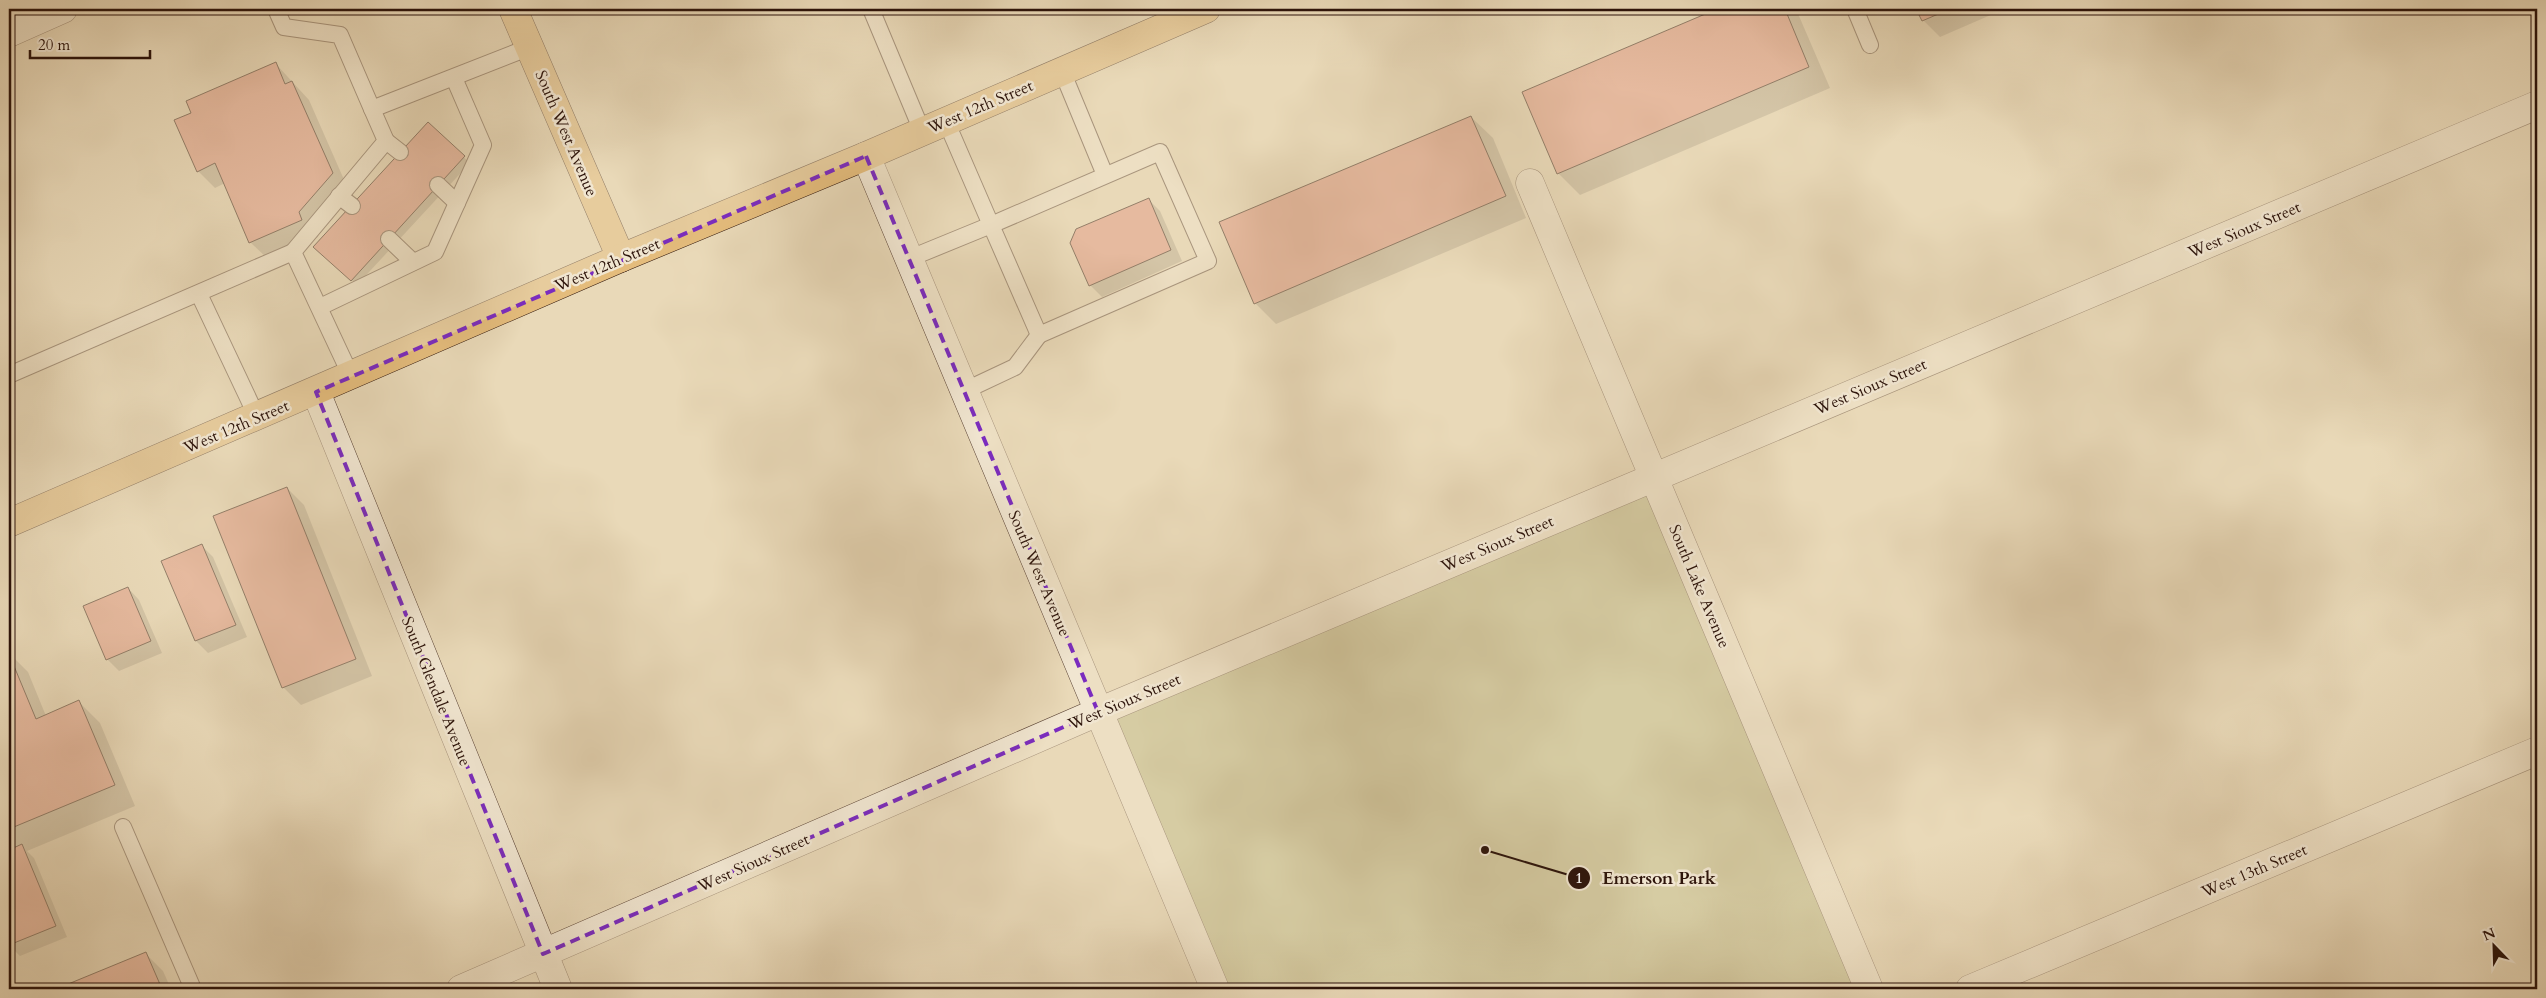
<svg xmlns="http://www.w3.org/2000/svg" width="2546" height="998" font-family="Cardo,serif">
  <style>
    .green { fill: #bebd89; stroke: #75684a }
    .shadow { fill: #0003 }
    .building { fill: #e39480; stroke: #2c130a }
    .lines { fill: none; stroke-linecap: round; stroke-linejoin: round }
    .lane-casing { stroke: #5b4436; stroke-width: 18 }
    .street-casing { stroke: #5b4436; stroke-width: 29 }
    .primary-casing { stroke: #2c130a; stroke-width: 29 }
    .lane { stroke: #f1e6d1; stroke-width: 16 }
    .street { stroke: #f1e6d1; stroke-width: 28 }
    .primary { stroke: #e4bc7c; stroke-width: 28 }
    .marked { fill: none; stroke: #7b2cbf; stroke-width: 4; stroke-dasharray: 10 6; stroke-linejoin: round }
    .labels { text-anchor: middle; stroke-width: 5; stroke-linejoin: round; paint-order: stroke }
    .street-label { font-size: 16px; fill: #2c130a; stroke: #f1e6d1 }
    .leader { fill: none; stroke: #2c130a; stroke-width: 2 }
    .callout-dot { fill: #2c130a; stroke: #f1e6d1; stroke-width: 2 }
    .mark-label { font-size: 15px; text-anchor: middle; font-weight: bold; fill: #fff }
    .callout-label { font-size: 18px; text-anchor: middle; font-weight: bold; fill: #2c130a; stroke: #f1e6d1; stroke-width: 5; stroke-linejoin: round; paint-order: stroke }
  </style>
  <rect width="100%" height="100%" fill="#e9d9b8"/>
  <filter id="stains"><feTurbulence type="fractalNoise" baseFrequency=".004" numOctaves="4"/><feColorMatrix values="0 0 0 0 .2 0 0 0 0 .09 0 0 0 0 .02 0 0 0 .5 -.17"/></filter>
  <radialGradient id="worn" r=".72"><stop offset=".6" stop-color="#630" stop-opacity="0"/><stop offset="1" stop-color="#630" stop-opacity=".3"/></radialGradient>
  <!-- green -->
  <path class="green" d="M1654 477 1872 989H1215L1098 712Z"/>
  <!-- shadow -->
  <g class="shadow">
    <path d="M1720 9H1796L1830 88 1580 195 1558 173 1524 93Z"/>
    <path d="M1918 9H1991L1993 14 1940 37 1923 20Z"/>
    <path d="M2000 9H2012L2003 13Z"/>
    <path d="M276 64 309 100 349 191 315 230 318 237 268 259 250 242 225 183 215 188 198 171 192 114Z"/>
    <path d="M1471 117 1493 138 1526 218 1276 324 1255 303Z"/>
    <path d="M428 124 470 163 357 285 321 252Z"/>
    <path d="M1148 199 1160 211 1182 261 1102 297 1090 285Z"/>
    <path d="M287 488 304 505 372 676 301 705 284 688 215 517Z"/>
    <path d="M202 546 213 557 247 637 208 653 196 641 163 562Z"/>
    <path d="M128 588 139 600 162 653 119 671 107 659Z"/>
    <path d="M9 653 28 672 46 716 79 702 100 723 135 806 27 851 34 858 67 937 20 956 9 945Z"/>
    <path d="M146 954 163 971 171 989H60Z"/>
  </g>
  <!-- building -->
  <g class="building">
    <path d="M1717 9H1785L1809 67 1557 174 1522 92Z"/>
    <path d="M1916 9H1950L1922 21Z"/>
    <path d="M276 62 285 84 292 81 333 173 299 212 302 220 249 243 215 163 197 172 174 120 191 113 186 101Z"/>
    <path d="M1471 116 1506 196 1254 304 1219 222Z"/>
    <path d="M428 122 465 156 351 281 313 247Z"/>
    <path d="M1149 198 1171 250 1089 286 1070 243 1076 229Z"/>
    <path d="M287 487 356 659 282 688 213 516Z"/>
    <path d="M202 544 236 625 195 641 161 561Z"/>
    <path d="M128 587 151 641 106 660 83 606Z"/>
    <path d="M9 654 36 719 79 700 115 785 9 829Z"/>
    <path d="M22 844 56 926 9 945V850Z"/>
    <path d="M146 952 162 989H56Z"/>
  </g>
  <g class="lines">
    <defs>
      <g id="lane">
        <path d="M276 9 284 27 340 35 372 109 530 47"/>
        <path d="M871 9 922 131"/>
        <path d="M1855 9 1870 45"/>
        <path d="M1062 71 1105 175"/>
        <path d="M386 141 400 152"/>
        <path d="M1160 152 1208 261 1039 335 991 225Z"/>
        <path d="M438 185 457 203"/>
        <path d="M339 196 352 206"/>
        <path d="M389 239 413 262"/>
        <path d="M908 259 991 225 946 121"/>
        <path d="M199 294 257 417"/>
        <path d="M320 307 435 252 483 145 454 78"/>
        <path d="M9 375 293 252"/>
        <path d="M351 376 293 252 386 141 372 109"/>
        <path d="M964 391 1015 367 1039 335"/>
        <path d="M123 827 193 989"/>
      </g>
      <g id="street">
        <path d="M9 33 63 9"/>
        <path d="M866 156 1215 989"/>
        <path d="M1530 183 1869 989"/>
        <path d="M316 392 558 989"/>
        <path d="M461 989 1098 712 2537 105"/>
        <path d="M1970 989 2537 751"/>
      </g>
      <g id="primary">
        <path d="M513 9 621 258"/>
        <path d="M9 523 621 258 866 156 1206 9"/>
      </g>
    </defs>
    <!-- lane casing -->
    <use href="#lane" class="lane-casing"/>
    <!-- street casing -->
    <use href="#street" class="street-casing"/>
    <!-- primary casing -->
    <use href="#primary" class="primary-casing"/>
    <!-- lane -->
    <use href="#lane" class="lane"/>
    <!-- street -->
    <use href="#street" class="street"/>
    <!-- primary -->
    <use href="#primary" class="primary"/>
  </g>
  <!-- marked area -->
  <path d="M0 0H2546V998H0ZM866 156 1098 712 543 954 316 392Z" fill="#e9d9b8" fill-opacity=".55" fill-rule="evenodd"/>
  <path class="marked" d="M866 156 1098 712 543 954 316 392Z"/>
  <g class="labels">
    <!-- street labels -->
    <g class="street-label">
      <text transform="translate(980 106) rotate(-23)" y="6">West 12th Street</text>
      <text transform="translate(567 133) rotate(67)" y="6">South West Avenue</text>
      <text transform="translate(2244 229) rotate(-23)" y="6">West Sioux Street</text>
      <text transform="translate(607 264) rotate(-23)" y="6">West 12th Street</text>
      <text transform="translate(1870 386) rotate(-23)" y="6">West Sioux Street</text>
      <text transform="translate(236 426) rotate(-23)" y="6">West 12th Street</text>
      <text transform="translate(1497 543) rotate(-23)" y="6">West Sioux Street</text>
      <text transform="translate(1040 573) rotate(67)" y="6">South West Avenue</text>
      <text transform="translate(1700 586) rotate(67)" y="6">South Lake Avenue</text>
      <text transform="translate(437 691) rotate(68)" y="6">South Glendale Avenue</text>
      <text transform="translate(1124 701) rotate(-23)" y="6">West Sioux Street</text>
      <text transform="translate(753 862) rotate(-24)" y="6">West Sioux Street</text>
      <text transform="translate(2254 870) rotate(-23)" y="6">West 13th Street</text>
    </g>
  </g>
  <!-- callouts -->
  <path class="leader" d="M1485 850L1579 878"/>
  <g class="callout-dot">
    <circle cx="1485" cy="850" r="5"/>
    <circle cx="1579" cy="878" r="12"/>
  </g>
  <g class="mark-label">
    <text x="1579" y="883">1</text>
  </g>
  <g class="callout-label">
    <text x="1659" y="884">Emerson Park</text>
  </g>
  <!-- margin -->
  <rect width="2546" height="998" fill="none" stroke="#e9d9b8" stroke-width="30"/>
  <rect x="10" y="10" width="2526" height="978" fill="none" stroke="#2c130a" stroke-width="2.5"/>
  <rect x="15" y="15" width="2516" height="968" fill="none" stroke="#2c130a"/>
  <!-- north arrow -->
  <g transform="translate(2494 946) rotate(337)" stroke="#f1e6d1" stroke-width="4" paint-order="stroke">
  <path d="M0-4L9 19L0 12L-9 19Z" fill="#2c130a"/>
  <text y="-8" font-size="14" font-weight="bold" text-anchor="middle" fill="#2c130a">N</text>
  </g>
  <!-- scale -->
  <path d="M30 50v8h120v-8" fill="none" stroke="#2c130a" stroke-width="2.5"/>
  <text x="38" y="50" font-size="15" fill="#2c130a" stroke="#f1e6d1" stroke-width="4" paint-order="stroke">20 m</text>
  <rect width="100%" height="100%" filter="url(#stains)"/>
  <rect width="100%" height="100%" fill="url(#worn)"/>
</svg>
